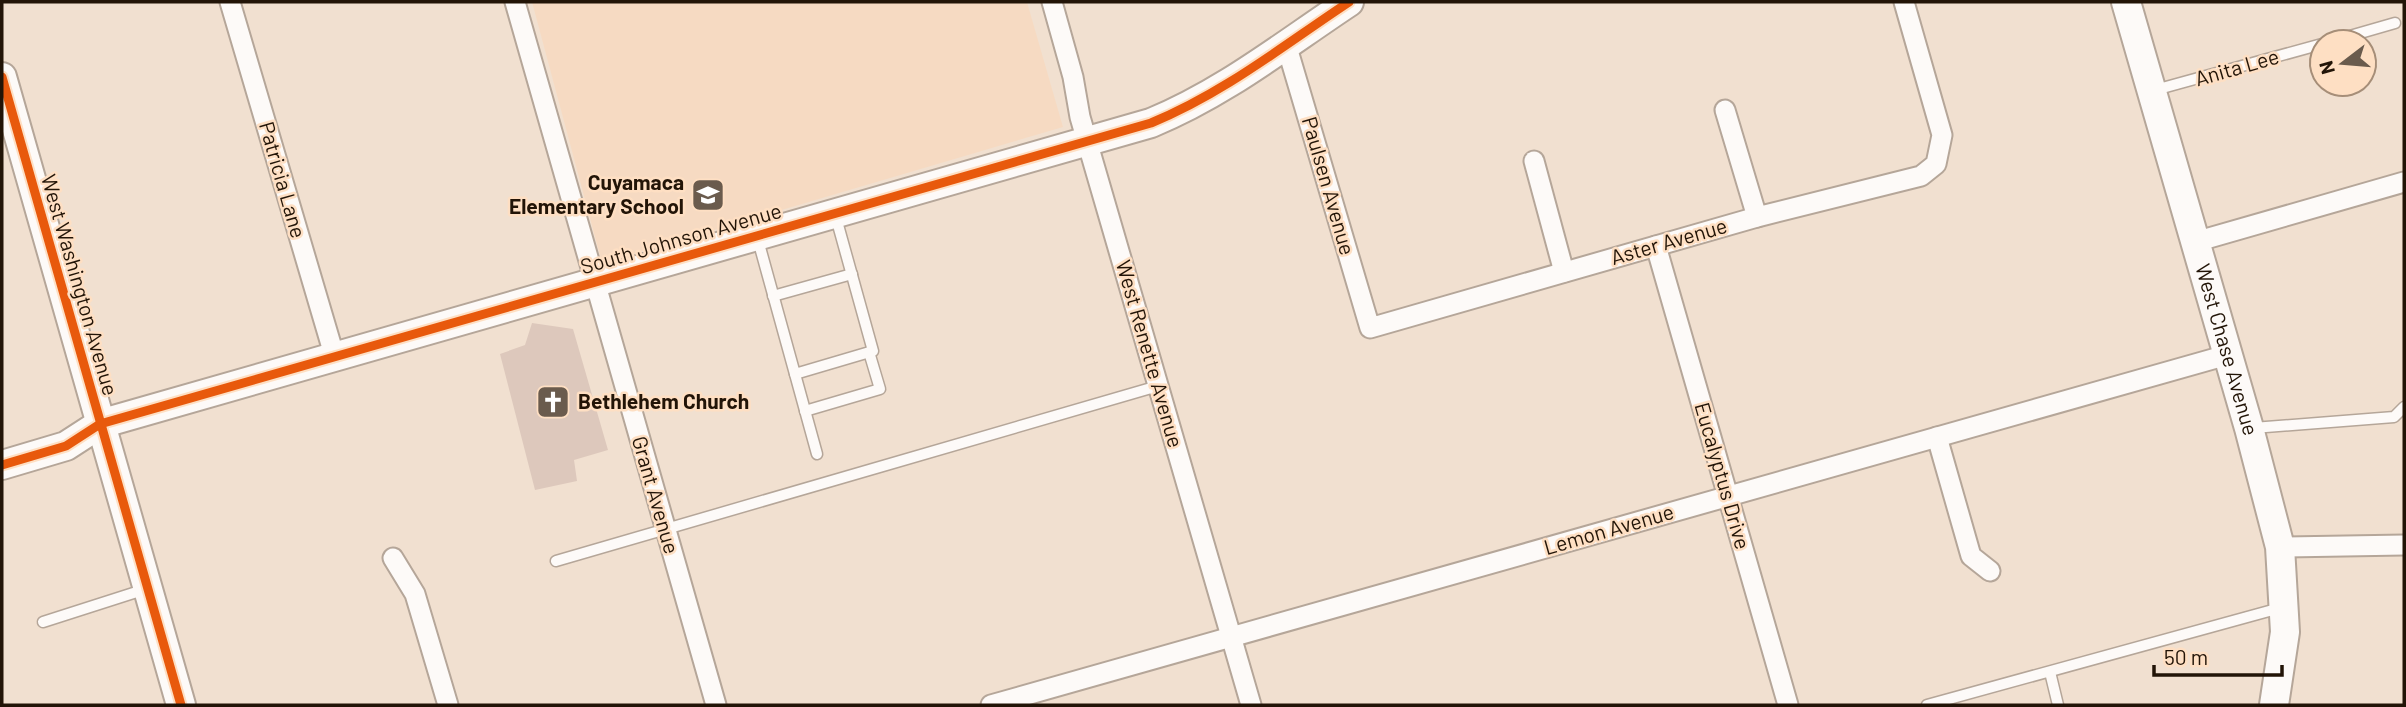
<svg xmlns="http://www.w3.org/2000/svg" width="2406" height="707" font-family="Barlow,sans-serif">
  <style>
    .built { fill: #f6dac2 }
    .building { fill: #ddc8bc }
    .lines { fill: none; stroke-linecap: round; stroke-linejoin: round }
    .lane-casing { stroke: #b5a699; stroke-width: 13 }
    .street-casing { stroke: #b5a699; stroke-width: 23 }
    .secondary-casing { stroke: #b5a699; stroke-width: 32 }
    .lane { stroke: #fdfaf8; stroke-width: 10 }
    .street { stroke: #fdfaf8; stroke-width: 19 }
    .secondary { stroke: #fdfaf8; stroke-width: 28 }
    .cycleway-casing { stroke: #fedfc3; stroke-width: 13 }
    .cycleway { stroke: #e8590c; stroke-width: 9 }
    .labels { text-anchor: middle; stroke-width: 5; stroke-linejoin: round; paint-order: stroke }
    .street-label { font-size: 21px; fill: #221407; stroke: #fedfc3 }
    .poi-label { font-size: 21px; font-weight: bold; fill: #221407; stroke: #fedfc3; text-anchor: end }
  </style>
  <rect width="100%" height="100%" fill="#f1e0d0"/>
  <!-- built -->
  <path class="built" d="M532 2H1027L1063 127 602 263Z"/>
  <!-- building -->
  <path class="building" d="M532 323 573 329 608 450 574 460 577 481 535 490 500 354 525 345Z"/>
  <g class="lines">
    <defs>
      <g id="lane">
        <path d="M2329 42 2395 23"/>
        <path d="M2155 90 2322 44"/>
        <path d="M758 240 795 374 873 351 835 214"/>
        <path d="M773 296 852 274"/>
        <path d="M795 374 817 454"/>
        <path d="M805 411 880 389 869 352"/>
        <path d="M2253 428 2394 417 2404 407"/>
        <path d="M556 561 1158 386"/>
        <path d="M43 622 146 589"/>
        <path d="M2050 672 2058 705"/>
        <path d="M1927 705 2280 608"/>
      </g>
      <g id="street">
        <path d="M230 2 335 358"/>
        <path d="M515 2 716 705"/>
        <path d="M1052 2 1073 77 1080 117 1251 705"/>
        <path d="M1286 44 1370 328 1757 217 1921 176 1936 164 1942 135 1904 2"/>
        <path d="M1725 110 1757 217"/>
        <path d="M1534 161 1564 272"/>
        <path d="M2195 242 2404 182"/>
        <path d="M1656 246 1788 705"/>
        <path d="M1937 437 1971 556 1990 571"/>
        <path d="M2280 547 2404 545"/>
        <path d="M393 558 415 594 448 705"/>
        <path d="M991 705 2227 355"/>
      </g>
      <g id="secondary">
        <path id="s1" d="M2126 2 2249 428 2280 547 2285 632 2274 705"/>
        <path d="M2 77 181 705"/>
        <path d="M2 465 66 446 100 424 1151 123C1224 93 1284 45 1349 2"/>
      </g>
    </defs>
    <!-- lane casing -->
    <use href="#lane" class="lane-casing"/>
    <!-- street casing -->
    <use href="#street" class="street-casing"/>
    <!-- secondary casing -->
    <use href="#secondary" class="secondary-casing"/>
    <!-- lane -->
    <use href="#lane" class="lane"/>
    <!-- street -->
    <use href="#street" class="street"/>
    <!-- secondary -->
    <use href="#secondary" class="secondary"/>
    <defs>
      <g id="cycleway">
        <path d="M2 77 181 705"/>
        <path d="M2 465 66 446 100 424 1151 123C1224 93 1284 45 1349 2"/>
      </g>
    </defs>
    <!-- cycleway casing -->
    <use href="#cycleway" class="cycleway-casing"/>
    <!-- cycleway -->
    <use href="#cycleway" class="cycleway"/>
  </g>
  <!-- icons -->
  <defs>
    <symbol id="school-square" viewBox="-11 -11 22 22"><rect x="-9" y="-9" width="18" height="18" rx="4" fill="#6a5b4d" stroke="#fedfc3"/><path d="M0-5L7-2L0 1L-7-2ZM-4 1L0 2.5L4 1V4Q0 6-4 4Z" fill="#fff"/></symbol>
    <symbol id="church-square" viewBox="-11 -11 22 22"><rect x="-9" y="-9" width="18" height="18" rx="4" fill="#6a5b4d" stroke="#fedfc3"/><path d="M-1.2-6h2.4v3.5h3.3v2.4h-3.3V6h-2.4V-.1h-3.3v-2.4h3.3Z" fill="#fff"/></symbol>
  </defs>
  <g fill-rule="evenodd">
    <use href="#school-square" x="689" y="176" width="38" height="38"/>
    <use href="#church-square" x="534" y="383" width="38" height="38"/>
  </g>
  <g class="labels">
    <!-- street labels -->
    <g class="street-label">
      <text transform="translate(2237 68) rotate(-16)" y="7">Anita Lee</text>
      <text transform="translate(282 180) rotate(74)" y="7">Patricia Lane</text>
      <text transform="translate(1328 186) rotate(74)" y="7">Paulsen Avenue</text>
      <text transform="translate(681 239) rotate(-16)" y="7">South Johnson Avenue</text>
      <text transform="translate(1669 242) rotate(-16)" y="7">Aster Avenue</text>
      <text transform="translate(79 285) rotate(74)" y="7">West Washington Avenue</text>
      <text dy="7" stroke="none"><textPath href="#s1" startOffset="362">West Chase Avenue</textPath></text>
      <text transform="translate(1149 354) rotate(74)" y="7">West Renette Avenue</text>
      <text transform="translate(1722 476) rotate(74)" y="7">Eucalyptus Drive</text>
      <text transform="translate(655 495) rotate(74)" y="7">Grant Avenue</text>
      <text transform="translate(1609 530) rotate(-16)" y="7">Lemon Avenue</text>
    </g>
    <!-- poi labels -->
    <g class="poi-label">
      <text x="684" y="190">Cuyamaca<tspan x="684" dy="24">Elementary School</tspan></text>
      <text x="578" y="409" text-anchor="start">Bethlehem Church</text>
    </g>
  </g>
  <!-- border -->
  <rect width="2406" height="707" fill="none" stroke="#221407" stroke-width="7"/>
  <!-- north arrow -->
  <g transform="translate(2343 63) rotate(254)"><circle r="33" fill="#fedfc3" stroke="#a68e78" stroke-width="2"/>
  <path d="M0-5L12 26L0 18L-12 26Z" fill="#6a5b4d"/>
  <text y="-10" font-size="19" font-weight="bold" text-anchor="middle" fill="#221407">N</text>
  </g>
  <!-- scale -->
  <path d="M2154 665v10h128v-10" fill="none" stroke="#221407" stroke-width="3.5"/>
  <text x="2164" y="665" font-size="21" fill="#221407" stroke="#fedfc3" stroke-width="5" paint-order="stroke">50 m</text>
</svg>
